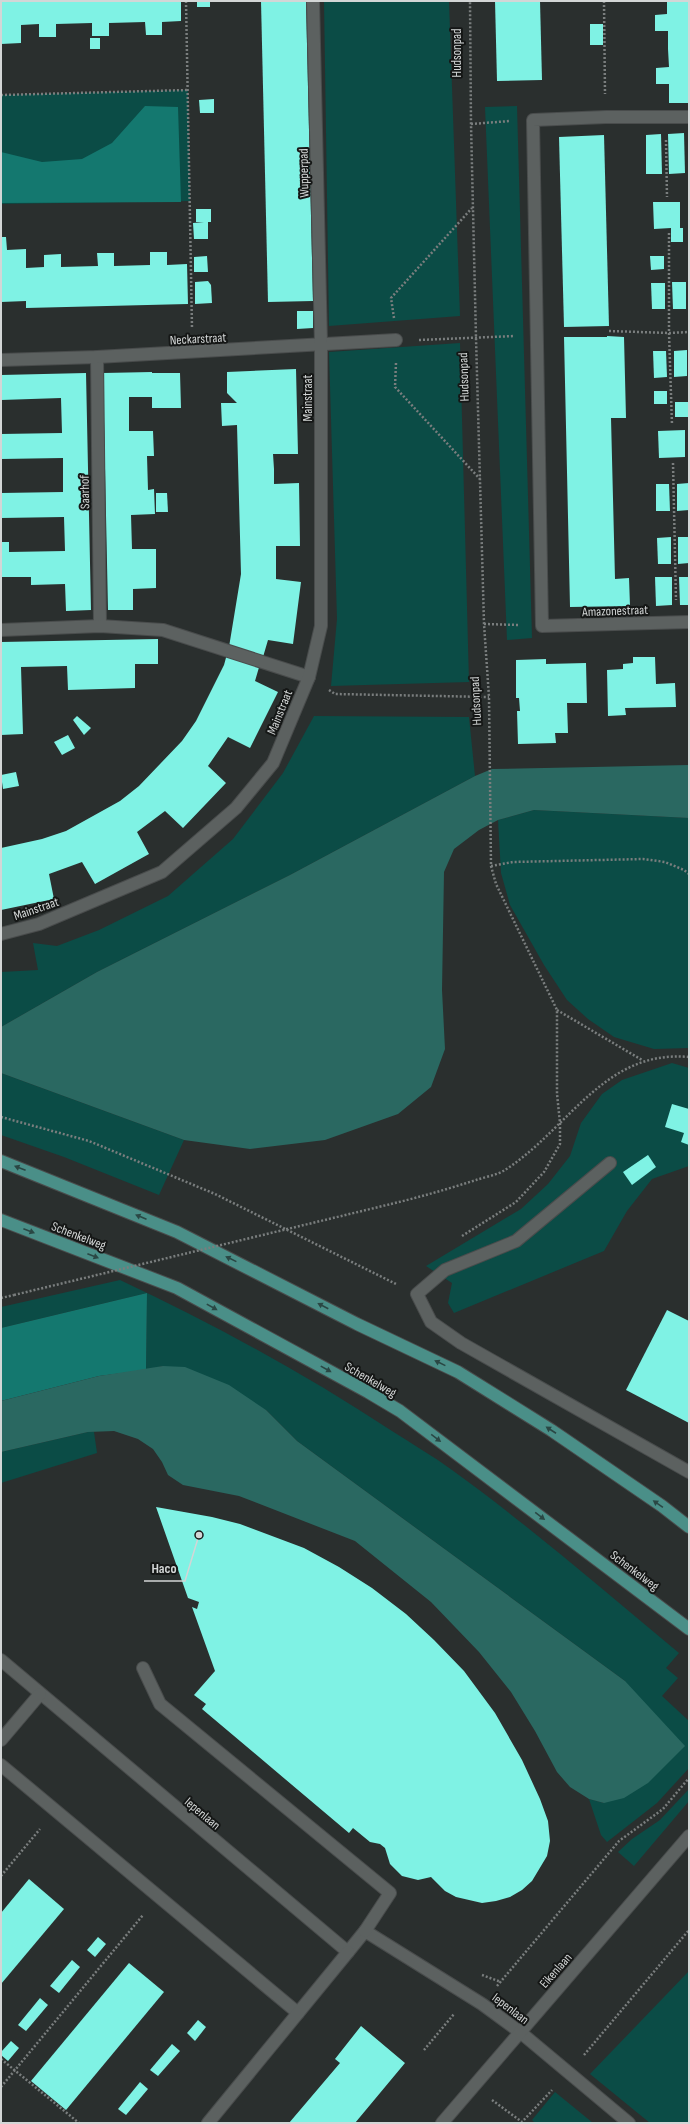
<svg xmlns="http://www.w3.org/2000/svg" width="690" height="2124" font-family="'Sofia Sans Condensed',sans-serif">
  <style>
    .green { fill: #0b4c46 }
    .forest { fill: #14786f }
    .water { fill: #2a6861 }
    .building { fill: #7ff2e4 }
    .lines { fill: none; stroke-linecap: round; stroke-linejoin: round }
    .minor-casing { stroke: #494c4c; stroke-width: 14 }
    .major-casing { stroke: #494c4c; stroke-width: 14 }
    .path { stroke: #7a7e7e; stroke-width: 2.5; stroke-dasharray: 2 2; stroke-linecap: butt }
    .minor { stroke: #5c6160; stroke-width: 12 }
    .major { stroke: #4a8f88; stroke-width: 12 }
    .path-bridge { stroke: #7a7e7e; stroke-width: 2.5; stroke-dasharray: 2 2; stroke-linecap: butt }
    .oneway { fill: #2a4744 }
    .labels { text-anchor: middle; stroke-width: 4; stroke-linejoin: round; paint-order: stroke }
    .street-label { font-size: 13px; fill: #d3d6d6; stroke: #151716 }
    .leader { fill: none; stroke: #d3d6d6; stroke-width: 1.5 }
    .callout-dot { fill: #d3d6d6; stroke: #151716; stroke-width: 1.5 }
    .callout-label { font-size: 14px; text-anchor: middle; font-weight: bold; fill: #d3d6d6; stroke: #151716; stroke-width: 4; stroke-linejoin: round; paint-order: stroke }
  </style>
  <rect width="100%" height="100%" fill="#2a2f2e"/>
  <!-- green -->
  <g class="green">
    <path d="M324 1H449L460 316 329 326Z"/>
    <path d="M188 90 190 201 1 204V95Z"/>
    <path d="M517 106 532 638 507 640 485 107Z"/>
    <path d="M460 343 469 682 331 686 337 619 329 352Z"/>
    <path d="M314 716 469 717 475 776 290 875 97 972 1 1027V972L38 970 33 943 57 946 99 930 168 896 233 839 283 773Z"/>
    <path d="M534 810 689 818V1048L654 1049 614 1037 588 1019 567 1000 544 965 510 905 501 873 498 820Z"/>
    <path d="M672 1063 689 1068V1166L652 1179 627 1211 604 1251 454 1313 448 1303 452 1283 426 1266 521 1209 548 1184 570 1156 581 1123 602 1094 622 1080Z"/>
    <path d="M1 1073 184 1140 159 1195 64 1157 1 1135Z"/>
    <path d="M120 1280C214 1324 305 1374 392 1431 412 1444 433 1456 452 1470 531 1527 604 1591 679 1653L666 1668 678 1678 662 1696 689 1721V1768L657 1803 607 1842 601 1835 589 1799 604 1803 625 1681 297 1441 266 1410 163 1366 146 1370 147 1293 1 1328V1307Z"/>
    <path d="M88 1432H94L97 1453 1 1483V1452Z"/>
    <path d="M689 1789V1801L634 1866 618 1852 632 1839 660 1820Z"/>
    <path d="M689 1971V2123H650L590 2074Z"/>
    <path d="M555 2092 593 2123H535L532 2120Z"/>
  </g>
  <!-- forest -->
  <g class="forest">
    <path d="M145 106 178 107 181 202 1 203V152L42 162 82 159 112 143Z"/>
    <path d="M147 1293 146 1370 99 1376 1 1401V1328Z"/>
  </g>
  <!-- water -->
  <g class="water">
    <path d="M689 765V818L534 810 498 820 479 830 454 849 444 872 442 990 445 1049 431 1087 398 1114 325 1140 250 1149 184 1140 1 1073V1027L97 972 290 875 475 776 492 769Z"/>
    <path d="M163 1366 185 1367 229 1385 266 1410 297 1441 625 1681 685 1746 648 1783 624 1798 604 1803 589 1799 570 1787 557 1772 535 1731 511 1692 479 1652 431 1602 355 1541 239 1496 183 1485 168 1475 162 1462 153 1449 138 1439 114 1431 88 1432 1 1452V1401L99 1376Z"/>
  </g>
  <!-- building -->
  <g class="building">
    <path d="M1 1H181V21L162 22V35H146L145 22 109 23V36H92V23L56 24V37H39V24L21 25V43L1 44Z"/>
    <rect x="197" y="1" width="13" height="6"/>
    <path d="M261 1H306L313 301 268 302Z"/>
    <path d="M495 1H540L542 80 497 81Z"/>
    <path d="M667 1H689V103H669V84H656V68L669 67 668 49V31H655V15L667 14Z"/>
    <rect x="590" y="24" width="13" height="21"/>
    <rect x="90" y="38" width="10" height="11"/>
    <path d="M214 99V113H200L199 100Z"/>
    <path d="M684 133 685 173 669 174 668 134Z"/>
    <path d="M661 134 662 174H646V135Z"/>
    <path d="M604 135 609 326 564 327 559 137Z"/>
    <path d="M653 202H680V228H683V242H671V228L654 229Z"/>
    <path d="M196 209H211V222H208V239H194L193 223 204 222H196Z"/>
    <path d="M1 237H6L7 250 26 249V268L44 267V255L61 254V267L98 266 97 253H114V266L150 265V252H167V265L187 264 188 304 26 308V301L1 302Z"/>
    <path d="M207 256 208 272H194V257Z"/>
    <path d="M650 256H664V269L651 270Z"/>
    <path d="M208 281 211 285 212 303 195 304V282Z"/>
    <path d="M672 282H686V309H673Z"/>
    <path d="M651 283H665V309H652Z"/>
    <path d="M297 311H313V328L297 329Z"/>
    <path d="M607 336 624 337 626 418H611L615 579 629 578 630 606 570 607 564 337H607Z"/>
    <path d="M687 350V376L674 377V351Z"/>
    <path d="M653 351H666L667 377 654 378Z"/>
    <path d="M296 369 298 454H273L274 469V484L299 483 300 546H276V579L301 582 293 644 268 640 263 657 229 647 241 574 237 425 222 426 221 403H237L227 393V372Z"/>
    <path d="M152 372V373H180L181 408H152V397H129V431H153L154 456H147L148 490 154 489 155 514 131 515 132 549H156V588L133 589V610H108L103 373Z"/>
    <path d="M86 373 91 610 66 611 65 584 31 585V577H1V542H9V552L65 551 64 517 1 518V493L63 492V458L1 459V434L62 433 61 398 1 400V375Z"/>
    <rect x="654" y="391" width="13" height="13"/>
    <rect x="675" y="402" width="14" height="15"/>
    <path d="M685 430V457L659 458 658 431Z"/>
    <path d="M689 483V510L677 511V484Z"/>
    <path d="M656 484H669L670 511H656Z"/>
    <path d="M156 493H167L168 512H156Z"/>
    <path d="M671 537V564H658L657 538Z"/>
    <path d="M678 537H689V563L678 564Z"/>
    <path d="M655 577H672V605L656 606Z"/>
    <path d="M679 577H689V605H680Z"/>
    <path d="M158 639V664H135V688L68 690 67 666 21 667 23 734 1 735V642Z"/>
    <path d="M227 654 260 664 255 681 278 692 250 748 228 737 208 766 226 783 183 828 165 811 137 832 149 854 95 884 82 862 49 874 54 899 1 910V848L42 839 66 831 120 801 139 786 182 741 196 721 224 665Z"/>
    <path d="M633 657H655L656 684 675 683 676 707 625 708 626 715 608 716 607 670 623 669V664L633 663Z"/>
    <path d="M546 659V664L586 663 587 703H567L568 733H555L556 743 518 744 517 711H520L519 698H516V660Z"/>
    <path d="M77 716 91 728 84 735 73 720Z"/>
    <path d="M68 735 75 748 62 755 54 742Z"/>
    <path d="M16 772 19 786 3 789 1 775Z"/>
    <path d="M672 1104 689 1109V1145L681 1142 684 1133 665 1127Z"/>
    <path d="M648 1155 656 1167 632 1185 623 1172Z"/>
    <path d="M667 1310 689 1321V1423L626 1390Z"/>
    <path d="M156 1507 212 1517 240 1524 304 1548 339 1567 372 1588 406 1614 434 1640 464 1671 495 1713 522 1760 540 1799 548 1821 550 1841 547 1856 532 1881 522 1890 510 1897 496 1901 482 1903 456 1897 445 1891 431 1877 418 1880 402 1876 390 1864 385 1848 380 1844 370 1842 353 1828 349 1833 202 1709 206 1704 194 1695 215 1671 192 1607 197 1609 199 1602 188 1598Z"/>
    <path d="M29 1879 64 1909 1 1984V1913Z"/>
    <path d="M98 1937 106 1944 95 1957 87 1950Z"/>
    <path d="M72 1960 80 1967 59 1993 50 1986Z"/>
    <path d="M129 1963 164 1992 66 2110 31 2081Z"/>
    <path d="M40 1998 48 2005 26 2031 18 2025Z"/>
    <path d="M198 2020 206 2027 195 2041 187 2033Z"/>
    <path d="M361 2026 405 2063 355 2123H289L340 2063 335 2059Z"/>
    <path d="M11 2041 19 2048 8 2061 1 2055V2052Z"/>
    <path d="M172 2044 180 2051 158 2076 150 2070Z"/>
    <path d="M140 2082 148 2089 126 2115 118 2109Z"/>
  </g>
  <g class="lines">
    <defs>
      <g id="minor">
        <path d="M689 117H606L533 120 542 626 689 622"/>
        <path d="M97 357 100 626"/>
        <path d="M1 360 97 357 396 340"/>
        <path d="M1 630 100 626 163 630 309 677"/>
        <path d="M1 934 39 924 162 872 236 808 273 763 309 677 321 626V344L313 1"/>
        <path d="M610 1163 516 1241 445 1270 417 1294 431 1322 461 1343 689 1472"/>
        <path d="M1 1660 348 1952 365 1931 482 2004 520 2032 629 2123"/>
        <path d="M143 1668 160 1704 390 1893 365 1931"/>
        <path d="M1 1740 40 1694"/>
        <path d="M1 1765 298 2013"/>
        <path d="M208 2123 348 1952"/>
        <path d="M442 2123 689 1836"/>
      </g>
      <g id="major">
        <path d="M1 1161 177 1232 357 1324 458 1372 551 1430 662 1506 689 1527"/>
        <path d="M1 1220 177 1288 368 1392 400 1411 689 1629"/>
      </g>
    </defs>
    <!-- minor casing -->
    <use href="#minor" class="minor-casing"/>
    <!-- major casing -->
    <use href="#major" class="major-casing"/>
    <!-- path -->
    <g class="path">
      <path d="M186 1 192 328"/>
      <path d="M604 1 605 94"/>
      <path d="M1 95 188 90"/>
      <path d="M471 124 510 121"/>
      <path d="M666 140 667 197"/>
      <path d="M669 233V333L672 425"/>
      <path d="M394 318 391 298 472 208"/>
      <path d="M609 331 669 333 689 332"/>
      <path d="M419 340 514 336"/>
      <path d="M396 363 395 387 480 479"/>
      <path d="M673 463 676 600"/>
      <path d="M484 624 519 625"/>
      <path d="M329 690 335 694 489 697"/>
      <path d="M491 866 513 862 643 859 665 862 684 870 689 874"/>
      <path d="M557 1010 642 1060"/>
      <path d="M1 1117 89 1141 215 1194 396 1284"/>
      <path d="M391 1204C420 1197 448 1189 476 1180 485 1177 497 1175 505 1170 568 1130 604 1049 689 1057"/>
      <path d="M462 1236 516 1202 544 1172 560 1144V1123L557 1094V1010L496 884 491 866 489 697 484 624 476 338 471 124 470 1"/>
      <path d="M1 1298 14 1295"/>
      <path d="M1 1876 40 1829"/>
      <path d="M482 1975 501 1982"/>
      <path d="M497 1986 619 1841 663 1809 689 1778"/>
      <path d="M424 2050 454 2014"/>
      <path d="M584 2055 689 1930"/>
      <path d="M1 2059 79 2123"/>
      <path d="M1 2087 143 1915"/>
      <path d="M492 2100 522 2122 552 2090"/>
    </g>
    <!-- minor -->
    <use href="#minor" class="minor"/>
    <!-- major -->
    <use href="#major" class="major"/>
    <!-- path-bridge -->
    <path class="path-bridge" d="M14 1295 391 1204"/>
  </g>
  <!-- one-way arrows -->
  <defs><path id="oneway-solid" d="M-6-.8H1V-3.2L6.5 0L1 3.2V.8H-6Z"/></defs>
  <g class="oneway">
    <use href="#oneway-solid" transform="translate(20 1168) rotate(-159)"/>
    <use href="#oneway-solid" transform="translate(141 1217) rotate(-157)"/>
    <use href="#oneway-solid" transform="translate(29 1231) rotate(21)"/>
    <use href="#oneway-solid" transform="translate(93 1256) rotate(21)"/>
    <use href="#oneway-solid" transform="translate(231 1259) rotate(-154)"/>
    <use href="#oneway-solid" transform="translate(323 1306) rotate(-152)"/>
    <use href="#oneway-solid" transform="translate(212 1307) rotate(29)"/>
    <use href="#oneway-solid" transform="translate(440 1363) rotate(-154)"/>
    <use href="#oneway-solid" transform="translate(326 1369) rotate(29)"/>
    <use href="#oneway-solid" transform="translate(551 1430) rotate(-147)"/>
    <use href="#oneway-solid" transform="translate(436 1438) rotate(37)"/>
    <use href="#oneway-solid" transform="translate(658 1504) rotate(-145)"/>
    <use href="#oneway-solid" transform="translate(540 1516) rotate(37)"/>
  </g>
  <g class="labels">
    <!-- street labels -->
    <g class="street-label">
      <text transform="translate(456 53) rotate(-90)" y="5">Hudsonpad</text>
      <text transform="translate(303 173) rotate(-91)" y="5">Wupperpad</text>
      <text transform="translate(198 338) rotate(-3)" y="5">Neckarstraat</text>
      <text transform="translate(463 377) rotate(-92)" y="5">Hudsonpad</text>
      <text transform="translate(307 398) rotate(-90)" y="5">Mainstraat</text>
      <text transform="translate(84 492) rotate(-91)" y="5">Saarhof</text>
      <text transform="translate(615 610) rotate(-2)" y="5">Amazonestraat</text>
      <text transform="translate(475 701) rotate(-93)" y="5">Hudsonpad</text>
      <text transform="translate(279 712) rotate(-68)" y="5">Mainstraat</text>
      <text transform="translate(36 908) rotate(-19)" y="5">Mainstraat</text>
      <text transform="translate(79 1235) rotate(21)" y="5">Schenkelweg</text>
      <text transform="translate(371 1379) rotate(30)" y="5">Schenkelweg</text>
      <text transform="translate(635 1570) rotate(37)" y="5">Schenkelweg</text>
      <text transform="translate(203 1813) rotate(40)" y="5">Iepenlaan</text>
      <text transform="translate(555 1970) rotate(-49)" y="5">Eikenlaan</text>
      <text transform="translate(511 2008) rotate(37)" y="5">Iepenlaan</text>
    </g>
  </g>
  <!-- callouts -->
  <path class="leader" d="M199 1535L185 1581H144"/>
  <circle class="callout-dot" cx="199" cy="1535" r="4"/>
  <g class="callout-label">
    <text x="164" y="1573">Haco</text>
  </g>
  <!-- border -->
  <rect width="690" height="2124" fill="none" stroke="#d3d6d6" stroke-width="4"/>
</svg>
